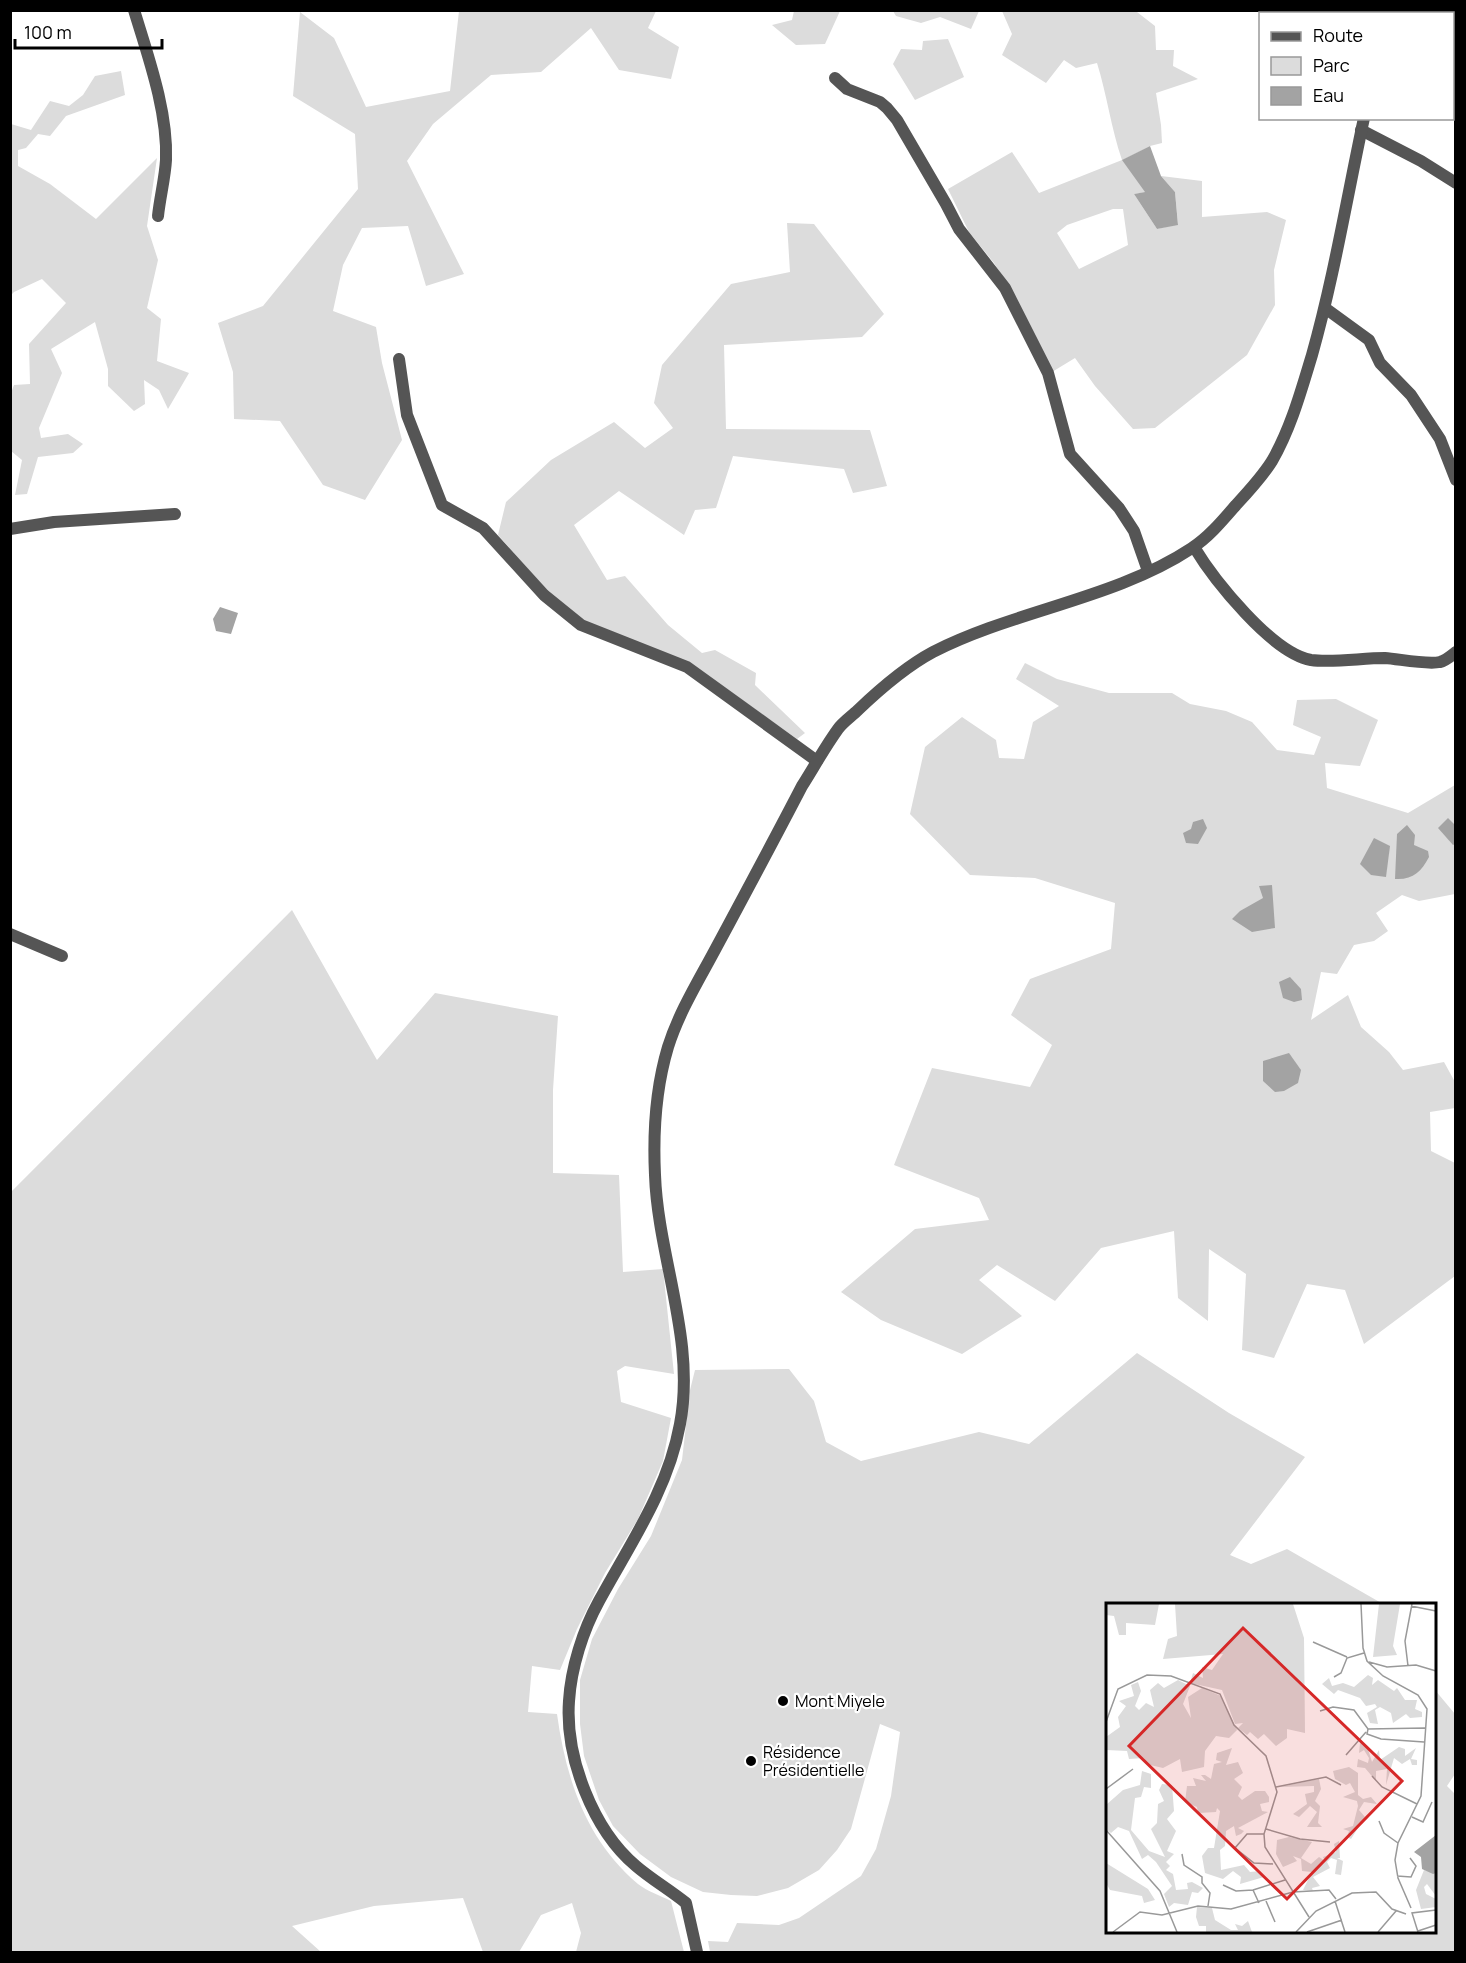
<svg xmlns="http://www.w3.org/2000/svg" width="1466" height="1963" font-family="Manrope,sans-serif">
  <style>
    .green { fill: #dcdcdc; fill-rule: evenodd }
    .water { fill: #a3a3a3 }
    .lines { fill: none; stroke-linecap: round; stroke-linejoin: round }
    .minor { stroke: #555; stroke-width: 12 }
    .poi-dot { fill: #000; stroke: #fff; stroke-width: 2 }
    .labels { text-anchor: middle; stroke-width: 4.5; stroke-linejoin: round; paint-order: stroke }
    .poi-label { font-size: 16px; fill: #000; stroke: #fff; text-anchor: start }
    .inset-road { fill: none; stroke: #999; stroke-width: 1.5 }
    .view { fill: #d62828; fill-opacity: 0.15; stroke: #d62828; stroke-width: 3 }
    .inset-edge { fill: none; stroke: #000; stroke-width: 3 }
  </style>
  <rect width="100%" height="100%" fill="#fff"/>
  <!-- green -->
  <g class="green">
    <path d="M459 11H656L648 28 679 47 671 79 619 70 591 28 541 72 491 75 433 124 407 161 464 274 426 286 408 226 362 228 343 265 333 311 376 327 382 363 402 440 365 500 323 485 280 421 234 419 233 372 218 323 263 306 358 189 355 134 293 96 300 12 334 38 366 107 450 91Z"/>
    <path d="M794 11V10L840 11 825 44 796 45 772 25 792 20Z"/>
    <path d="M893 11H979L971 29 940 17 921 23 896 16Z"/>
    <path d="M1002 11H1137V12L1155 26 1156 50H1174L1173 66 1198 79 1156 93 1161 125 1162 143 1150 146 1123 160 1146 192 1134 194 1157 229 1178 224 1175 192 1161 176 1202 181V217L1267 212 1286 220 1274 270 1275 305 1247 355 1155 428 1133 429 1095 386 1075 358 1052 372 1017 299 994 263 969 232 948 189 1012 152 1039 193 1122 160C1111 128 1107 95 1097 63L1076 68 1064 60 1046 83 1002 55 1012 34ZM1113 209H1123L1128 245 1079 269 1057 233 1067 225Z"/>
    <path d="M948 39 964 77 915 100 893 64 901 49 922 50 923 41Z"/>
    <path d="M121 71 125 95 66 116 50 136 38 134 26 148 18 150V166L50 184 96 219 157 158 147 226 158 260 147 308 161 319 157 361 189 373 168 409 159 390 144 380 145 404 134 411 108 386V369L95 322 51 349 62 373 39 428 41 438 68 434 83 444 73 453 38 457 27 494 15 495 22 460 11 451V393L14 385 30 384 29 344 66 303 42 279 14 292 11 295V124L31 130 50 101 69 106 83 95 95 76Z"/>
    <path d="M787 223 814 224 884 314 862 337 724 345 726 429 870 430 887 486 853 493 844 469 733 456 716 508 695 510 684 535 619 491 574 525 607 580 625 576 668 625 702 653 715 650 756 673 755 685 805 733 797 739 690 663 585 621 545 588 498 535 506 502 551 460 614 422 645 448 673 428 654 403 662 365 731 284 790 272Z"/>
    <path d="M1025 663 1057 679 1109 693H1172L1190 704 1226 711 1252 722 1277 750 1314 755 1321 737 1293 725 1297 700 1336 699 1378 720 1360 766 1325 763 1327 788 1408 813 1455 785V894L1419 901 1402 895 1376 913 1388 931 1374 941 1354 945 1337 974 1321 972 1311 1020 1348 995 1361 1027 1389 1052 1403 1070 1444 1062 1455 1082V1108L1430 1112 1431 1151 1455 1163V1276L1364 1344 1345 1290 1307 1284 1274 1358 1242 1350 1246 1274 1209 1249 1208 1321 1178 1298 1174 1231 1101 1248 1055 1301 997 1265 979 1280 1022 1316 962 1354 881 1320 841 1292 915 1229 989 1220 979 1198 894 1165 932 1068 1030 1087 1052 1045 1011 1015 1030 979 1111 949 1115 903 1035 878 970 875 910 814 925 747 962 717 996 740 999 758 1024 759 1033 722 1059 706 1016 679Z"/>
    <path d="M292 910 377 1060 435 993 558 1016 553 1090V1173L619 1175 623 1272 663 1269 674 1374 625 1366 617 1371 621 1402 671 1418 663 1461 638 1519 605 1573 577 1629 560 1670 532 1666 528 1712 557 1714C566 1779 586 1840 638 1884 647 1891 661 1896 671 1901L684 1952H576L581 1933 572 1903 541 1915 519 1952H483L463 1898 374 1906 292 1926 321 1952H11V1192Z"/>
    <path d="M1137 1353 1229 1413 1305 1457 1230 1555 1251 1564 1287 1549 1383 1604H1108V1932H1434L1435 1690 1455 1714V1774L1447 1786 1456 1795 1455 1952H710L708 1941 728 1942 737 1923 779 1925 799 1918 861 1876 876 1849 891 1796 900 1732 880 1724 851 1829 837 1850 819 1870 788 1888 757 1896 731 1895 703 1892 671 1877 640 1854 613 1826 599 1800 584 1756 580 1724V1680L592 1639 618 1589 651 1536 682 1460 690 1390 695 1370 789 1369 814 1401 826 1442 861 1461 979 1432 1029 1444Z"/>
  </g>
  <!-- water -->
  <g class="water">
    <path d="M1150 146 1161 176 1175 192 1178 225 1157 229 1134 194 1145 192 1122 160Z"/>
    <path d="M220 607 238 613 231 634 216 631 213 619Z"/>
    <path d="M1448 818 1455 825V844L1453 845 1438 828Z"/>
    <path d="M1203 819 1207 828 1198 844 1186 843 1183 833 1191 829 1193 822Z"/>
    <path d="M1407 825 1415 835 1414 845 1428 851 1429 857C1421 872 1413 880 1395 879L1397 834Z"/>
    <path d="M1374 838 1390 846 1386 877 1371 875 1360 864Z"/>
    <path d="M1272 885 1275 928 1252 932 1232 919 1240 911 1263 898 1259 886Z"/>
    <path d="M1290 977 1301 989 1302 1000 1294 1002 1283 998 1279 982Z"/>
    <path d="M1289 1053 1301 1070 1298 1083 1284 1091 1275 1092 1263 1081V1061Z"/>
  </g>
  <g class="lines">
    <!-- minor -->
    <g class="minor">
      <path d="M134 10C148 56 168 112 166 160 165 178 160 197 158 216"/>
      <path d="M1389 10 1393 14"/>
      <path d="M1452 47 1456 48"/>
      <path d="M835 78 847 89 880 102 887 108 897 120 946 204 959 229 1005 288 1048 373 1070 454 1119 508 1134 531 1148 571"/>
      <path d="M1361 130 1421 161 1456 183"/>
      <path d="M1325 308 1369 340 1380 363 1411 395 1440 439 1456 480"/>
      <path d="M399 359 407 415 442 505 483 528 544 595 581 625 687 667 817 761"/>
      <path d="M10 529 54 522 175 514"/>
      <path d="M1194 547C1214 580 1272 653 1311 660 1333 663 1362 658 1385 658 1399 659 1427 665 1440 662 1445 661 1451 656 1456 652"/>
      <path d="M10 934 62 956"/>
      <path d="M697 1952 686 1903C670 1890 651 1879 636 1866 593 1830 565 1757 569 1701 571 1668 583 1630 599 1601 630 1544 668 1490 680 1424 696 1340 658 1258 655 1175 653 1133 656 1087 668 1047 679 1012 699 980 716 948 745 894 774 840 802 786 814 767 825 747 838 729 843 722 852 716 858 710 881 688 905 667 933 652 1015 610 1115 599 1192 548 1209 537 1223 520 1236 505 1249 491 1262 477 1272 461 1291 428 1301 391 1312 355 1334 277 1347 197 1364 118"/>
    </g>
  </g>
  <!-- markers -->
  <g class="poi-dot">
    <circle cx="783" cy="1701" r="6"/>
    <circle cx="751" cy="1761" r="6"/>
  </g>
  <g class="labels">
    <!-- poi labels -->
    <g class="poi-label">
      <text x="795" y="1707">Mont Miyele</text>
      <text x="763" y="1758">Résidence<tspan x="763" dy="18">Présidentielle</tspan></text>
    </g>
  </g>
  <!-- overview -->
  <g transform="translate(1106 1603)">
    <rect width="330" height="330" fill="#fff"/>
    <path d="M0 1H53L49 22 20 20V32H13L8 13 0 12ZM69 1H187L198 35 199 130 181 126V135L170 143 158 131 152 136 144 129 141 132 132 125 137 120 129 121 116 87 84 80 87 70 97 75 96 64 106 67 117 51 57 56 62 36 71 33ZM273 1H294L287 43 291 52 267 54ZM262 72 267 75 266 82 272 77 288 88 291 85 299 97H311L309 106 316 109V114L304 115 300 111 287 120 285 110 274 104 269 107 272 121 264 120 261 110 271 104 269 101 260 103 254 95 232 87 228 91 216 81 223 75 226 83 237 80 248 84ZM72 77 84 83 77 101 85 115 82 94 96 85 115 93 131 127 123 135 110 133 99 148 98 164 76 169 74 156 57 165 40 161 38 155 23 156 21 148 0 147V134L14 124 12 114 20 103 13 98 28 93 25 82 32 79 35 88 29 103 33 107 40 100 48 104 44 87 52 80 58 85ZM254 140 261 143 266 159 273 147 274 157 293 144 299 146V153L310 145 305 156 311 157V162H306L304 156 296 161 288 155 280 182 281 166 270 168V178L259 165 251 164 252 156 262 160 263 155 258 147 253 150ZM126 145 120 162 132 159 137 170 128 176 136 184 132 193 136 197 149 188H159L163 194V199L154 201 156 208 162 209 132 225 138 228 135 231 130 233 128 223 120 228 119 243 114 247 115 267 138 262 144 269 154 268 158 274 134 281 135 274 127 268 117 276 99 270 96 253 102 245H108L114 208 111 205 110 209 92 210 91 204 79 199 81 183H90L87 175 100 178 95 172H99L105 176 108 161 116 159 110 157 111 150ZM243 164 252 170V192L257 196 265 194 271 201 258 199 253 207 259 214 245 236 241 234 243 228 237 226 247 223 252 203 251 198 237 194 249 189 244 180 240 182 229 176 227 168ZM36 168 45 171V185L38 184 35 194 29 195 25 227 43 248 59 254 45 226 51 220 52 201 58 198 53 187 56 181 66 182 68 208 61 216 70 228 61 248 68 251 60 259 64 263 60 267 67 271 70 287 82 286 81 280 86 279 97 285 92 290 86 289 82 302 68 300 63 304 58 291 66 283 50 259 42 252 36 256 23 228 12 224 5 230 0 226V202L17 187 34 182ZM213 176 215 186 209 198 214 203 212 220 216 224H201L211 209 204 203 193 214 187 211 201 201 199 191 208 189V183L174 184ZM183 234 206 239 195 255 205 261 213 254 219 258 217 254 230 249 228 241 233 238 234 255H231L237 258 235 272 229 271 231 257 225 255 221 259 224 265 207 274 214 283 206 285 207 288 197 287 206 269 196 268 195 256 187 253 191 258 177 264 170 251 171 237ZM0 260 42 286 49 297 38 300 36 293 4 287 0 280ZM318 267 330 270V293L321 281 318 284 320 291 330 296V304L315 306 310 287ZM91 304 106 305 109 317 125 327H132L129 321 136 323 142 318 146 329H100V323H93L90 314Z" fill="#dcdcdc"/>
    <path d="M330 232V270L327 271 316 266 315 254 308 249Z" fill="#a3a3a3"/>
    <path class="inset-road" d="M255 1 257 45 261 58 277 73 312 92 321 106 315 193 292 240 289 257 292 275 305 305M305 3 330 8M207 39 241 54M263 59 281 64 310 62 330 68M302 63 299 38 306 1M228 74 235 70 241 55 258 50M214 108 227 104 248 107 262 126 319 125M0 119 12 86 41 72 65 73 114 91 128 122 160 153 171 189 158 231 159 244 203 314M262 126 261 131 275 136 318 139M240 152 260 129M266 173 276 184 311 201M170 184 220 174 235 182M0 186 27 166M306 214 317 219 326 199M273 218 278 230 292 240M160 226 194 236 224 239M0 227 54 288 71 329M158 231H141L129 245 148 260 167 261M76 251 78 262 96 274V280L104 290 102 303M291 273 305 274 310 263 304 255M117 282 130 288 147 287 153 300M147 287 179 277M160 298 169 319M229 298 239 329M312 328 330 322M7 329 34 309 56 312 92 303 125 306 187 289 223 287 230 296M190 329 210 308 246 290 270 289 286 306 300 311M201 329 236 317M272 329 290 308M312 329 306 310 330 307"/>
    <path class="view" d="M137 25 296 178 181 296 23 143Z"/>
    <rect width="330" height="330" class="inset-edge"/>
  </g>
  <!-- border -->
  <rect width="1466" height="1963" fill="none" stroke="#000000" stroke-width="24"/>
  <!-- legend -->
  <rect x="1259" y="12" width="195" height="108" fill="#ffffff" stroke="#999999" stroke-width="1.5"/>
  <rect x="1271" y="32" width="30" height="9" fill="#555555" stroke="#999999" stroke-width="1.5"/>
  <text x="1313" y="42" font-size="18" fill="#000000">Route</text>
  <rect x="1271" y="57" width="30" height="18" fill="#dcdcdc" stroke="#999999" stroke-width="1.5"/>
  <text x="1313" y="72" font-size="18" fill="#000000">Parc</text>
  <rect x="1271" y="87" width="30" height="18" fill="#a3a3a3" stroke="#999999" stroke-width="1.5"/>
  <text x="1313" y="102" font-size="18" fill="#000000">Eau</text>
  <!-- scale -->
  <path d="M15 39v9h147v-9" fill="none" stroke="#000000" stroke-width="3"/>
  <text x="24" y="39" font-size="18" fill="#000000" stroke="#ffffff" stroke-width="4.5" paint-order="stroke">100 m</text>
</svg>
